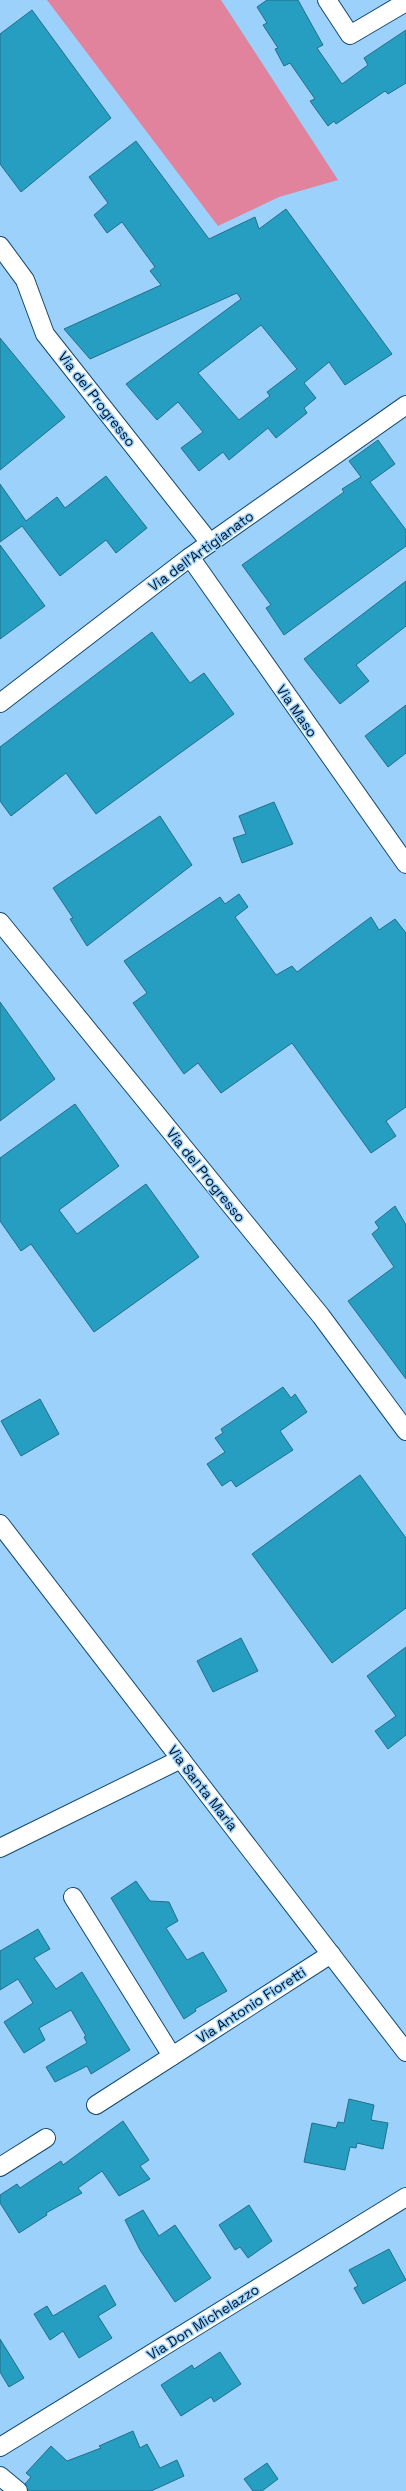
<svg xmlns="http://www.w3.org/2000/svg" width="406" height="2491" font-family="'Space Grotesk',sans-serif">
  <style>
    .green { fill: #e1839d }
    .building { fill: #269ec1; stroke: #236f86; fill-rule: evenodd }
    .lines { fill: none; stroke-linecap: round; stroke-linejoin: round }
    .minor-casing { stroke: #154a6d; stroke-width: 20 }
    .minor { stroke: #fff; stroke-width: 18 }
    .labels { text-anchor: middle; stroke-width: 3; stroke-linejoin: round; paint-order: stroke }
    .street-label { font-size: 14px; fill: #001326; stroke: #9bd1fb }
  </style>
  <rect width="100%" height="100%" fill="#9bd1fb"/>
  <!-- green -->
  <path class="green" d="M47 0H221L338 180 279 197 218 226Z"/>
  <!-- building -->
  <g class="building">
    <path d="M267 0H298L323 45 317 48 342 84 368 65 364 58 406 30V83L388 94 385 91 336 124 334 121 328 126 310 101 315 99 290 63 284 66 275 49 278 48 263 25 267 23 257 7Z"/>
    <path d="M32 10 111 118 21 192 0 164V34Z"/>
    <path d="M136 141 209 239 255 217 259 229 286 209 392 354 345 385 329 362 304 383 316 398 304 408 307 413 276 438 268 428 229 460 223 452 199 471 181 448 203 432 178 402 157 420 126 384 241 299 237 293 90 359 64 329 161 285 150 271 155 267 122 222 107 233 94 215 108 203 89 177ZM261 325 297 369 267 392 270 396 239 420 198 373Z"/>
    <path d="M0 338 65 417 0 470Z"/>
    <path d="M378 440 395 464 370 482 406 530V546L284 635 266 608 271 605 242 565 344 492 342 489 361 477 349 461Z"/>
    <path d="M106 476 147 528 116 553 106 540 60 576 22 526 0 542V484L26 521 57 497 65 508Z"/>
    <path d="M0 545 45 606 0 639Z"/>
    <path d="M406 581V626L356 665 369 681 340 704 304 659Z"/>
    <path d="M152 632 190 683 204 673 234 714 96 814 66 773 11 816 0 801V747Z"/>
    <path d="M406 705V753L388 767 365 736Z"/>
    <path d="M274 802 293 844 242 863 233 838 246 834 239 816Z"/>
    <path d="M160 816 192 865 87 946 70 919 73 918 53 888Z"/>
    <path d="M239 894 248 907 235 917 276 975 292 966 297 972 371 917 379 930 395 919 406 933V1107L386 1121 396 1136 371 1153 292 1043 221 1093 198 1063 184 1074 133 1003 147 993 124 961 220 897 225 904Z"/>
    <path d="M0 1002 55 1079 0 1121Z"/>
    <path d="M75 1104 119 1166 59 1210 77 1234 146 1184 199 1257 94 1332 31 1244 21 1251 0 1221V1158Z"/>
    <path d="M395 1206 406 1225V1379L348 1301 394 1267 372 1234 379 1228 375 1222Z"/>
    <path d="M283 1387 291 1398 295 1394 307 1412 280 1431 293 1450 236 1487 231 1480 222 1486 207 1464 225 1452 215 1438 223 1433 221 1429Z"/>
    <path d="M40 1399 59 1434 21 1456 1 1421Z"/>
    <path d="M360 1475 406 1538V1608L332 1663 252 1554Z"/>
    <path d="M241 1638 258 1671 213 1692 197 1661Z"/>
    <path d="M406 1647V1735L388 1749 375 1731 396 1716 367 1676Z"/>
    <path d="M136 1881 150 1901 169 1902 178 1921 166 1928 187 1960 203 1952 227 1991 195 2009 196 2011 184 2019 111 1898Z"/>
    <path d="M38 1929 50 1949 34 1958 56 1989 82 1972 130 2050 91 2074 87 2066 55 2082 46 2067 87 2043 84 2037 86 2036 71 2010 39 2028 45 2040 24 2053 4 2022 33 2003 18 1979 0 1990V1951Z"/>
    <path d="M349 2099 374 2105 371 2120 388 2123 383 2149 357 2143 356 2148 350 2147 345 2170 304 2162 312 2123 336 2128 338 2122 344 2123Z"/>
    <path d="M123 2121 149 2160 140 2166 150 2179 119 2196 102 2171 78 2188 82 2193 46 2213 47 2215 19 2233 0 2203V2195L17 2184 20 2188 61 2161 63 2165Z"/>
    <path d="M249 2205 272 2241 248 2258 240 2247 235 2250 219 2225Z"/>
    <path d="M143 2210 159 2236 175 2225 211 2278 175 2302 140 2250 125 2220Z"/>
    <path d="M389 2249 406 2280 363 2304 354 2288 358 2286 349 2270Z"/>
    <path d="M105 2285 116 2305 98 2316 112 2338 79 2358 63 2331 50 2340 34 2314 47 2306 53 2316Z"/>
    <path d="M0 2339 24 2378 9 2387 0 2372Z"/>
    <path d="M220 2352 241 2384 214 2402 211 2397 181 2416 161 2385 192 2365 194 2369Z"/>
    <path d="M133 2431 140 2448 147 2444 160 2468 177 2460 184 2476 151 2491H28L25 2484 31 2477 26 2473 51 2446 67 2461 101 2448 99 2446Z"/>
    <path d="M267 2463 278 2479 262 2491H253L244 2479Z"/>
  </g>
  <g class="lines">
    <defs>
      <g id="minor">
        <path d="M327 0 350 35 406 2"/>
        <path d="M0 246 25 280 45 334 210 543"/>
        <path d="M190 557 406 864"/>
        <path d="M0 703 190 557 406 405"/>
        <path d="M0 922 321 1316 406 1431"/>
        <path d="M0 1524 406 2052"/>
        <path d="M0 1848 181 1759"/>
        <path d="M73 1897 172 2056"/>
        <path d="M96 2105 331 1954"/>
        <path d="M0 2167 46 2138"/>
        <path d="M0 2447 406 2197"/>
        <path d="M0 2476 18 2491"/>
      </g>
    </defs>
    <!-- minor casing -->
    <use href="#minor" class="minor-casing"/>
    <!-- minor -->
    <use href="#minor" class="minor"/>
  </g>
  <g class="labels">
    <!-- street labels -->
    <g class="street-label">
      <text transform="translate(97 399) rotate(52)" y="5">Via del Progresso</text>
      <text transform="translate(201 551) rotate(-36)" y="5">Via dell'Artigianato</text>
      <text transform="translate(297 711) rotate(55)" y="5">Via Maso</text>
      <text transform="translate(206 1175) rotate(51)" y="5">Via del Progresso</text>
      <text transform="translate(203 1788) rotate(52)" y="5">Via Santa Maria</text>
      <text transform="translate(251 2005) rotate(-33)" y="5">Via Antonio Fioretti</text>
      <text transform="translate(203 2322) rotate(-32)" y="5">Via Don Michelazzo</text>
    </g>
  </g>
</svg>
